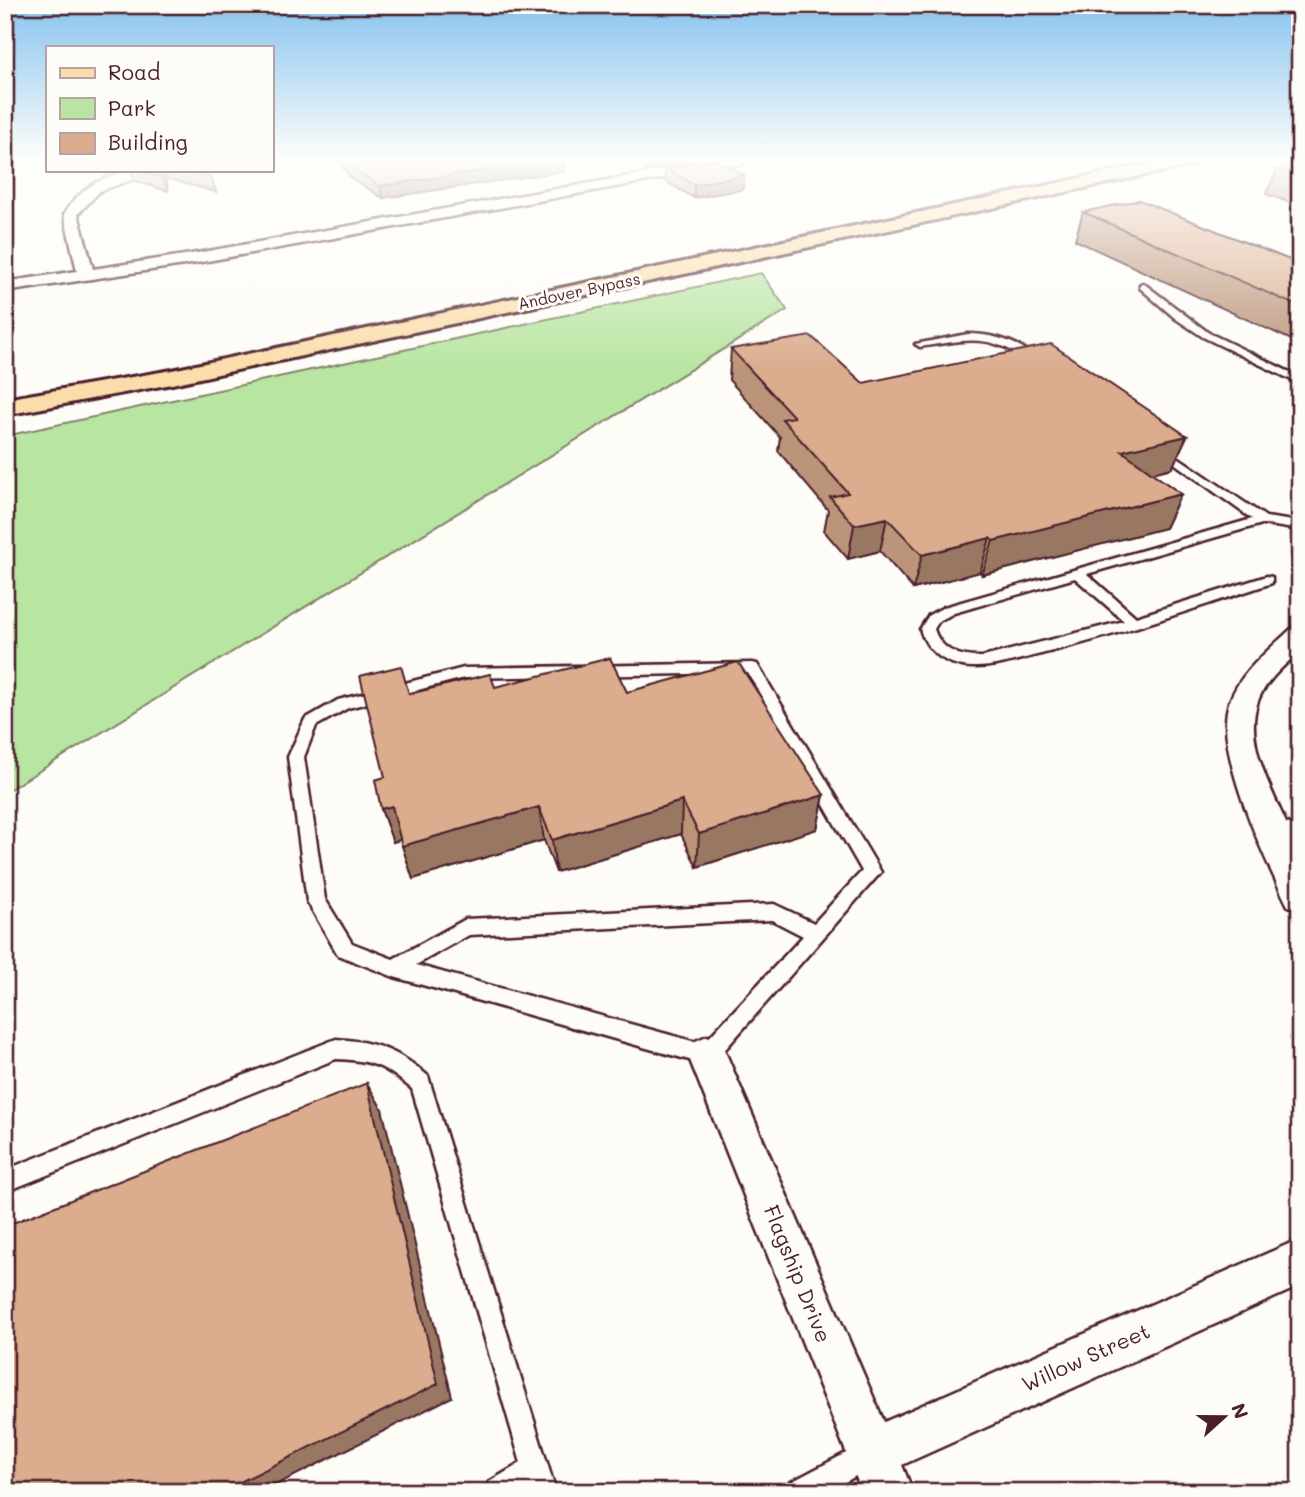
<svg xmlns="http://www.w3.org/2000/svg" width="1305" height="1497" font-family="Mali,sans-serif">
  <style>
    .green { fill: #b8e5a2; stroke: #818266; stroke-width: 2 }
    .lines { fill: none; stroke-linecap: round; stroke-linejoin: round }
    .lane-casing { stroke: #4a1f2b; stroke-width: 5 }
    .street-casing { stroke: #4a1f2b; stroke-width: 5 }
    .primary-casing { stroke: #4a1f2b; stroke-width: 6 }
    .lane { fill: #fdfcf7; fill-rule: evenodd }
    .street { fill: #fdfcf7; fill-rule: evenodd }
    .primary { fill: #fbddab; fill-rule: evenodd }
    .wall { fill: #bc9479; stroke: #4a1f2b; stroke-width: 2 }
    .shaded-wall { fill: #997863; stroke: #4a1f2b; stroke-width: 2 }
    .building { fill: #dbac8d; stroke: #4a1f2b; stroke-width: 2 }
    .labels { text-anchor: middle; stroke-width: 6; stroke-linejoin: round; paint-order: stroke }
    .far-street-label { font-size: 16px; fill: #4a1f2b; stroke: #fdfcf7 }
    .near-street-label { font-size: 21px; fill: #4a1f2b; stroke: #fdfcf7 }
  </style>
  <rect width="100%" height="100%" fill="#fdfcf7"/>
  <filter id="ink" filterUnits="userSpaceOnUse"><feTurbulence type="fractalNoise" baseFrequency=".0143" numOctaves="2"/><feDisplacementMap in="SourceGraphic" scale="14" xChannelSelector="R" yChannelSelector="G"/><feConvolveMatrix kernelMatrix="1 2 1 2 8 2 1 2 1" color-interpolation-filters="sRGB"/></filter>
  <g filter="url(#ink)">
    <!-- green -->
    <path class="green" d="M761 273 787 310 5 792V436Z"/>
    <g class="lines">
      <defs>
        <g id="lane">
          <path d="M1143 283 1209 333 1300 377V384L1203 337 1176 319 1140 288V284Z"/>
          <path d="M968 334C995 334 1021 343 1041 361L1033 363C988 333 971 339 920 347L915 344Z"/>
          <path d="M1160 445 1266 517 1300 522V530L1262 524 1087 574 1136 617 1267 576 1272 577V583C1195 608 1119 635 1041 654 1019 659 995 668 972 667 948 666 927 653 920 629L929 615 944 607 1252 519 1156 450 1154 448ZM1075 578 1124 621 983 657C961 658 941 651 934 629L939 621 954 613Z"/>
          <path d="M752 663 757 664 881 872 714 1062 707 1065 394 977 338 955 307 901 288 757 305 719 338 700 464 668ZM748 673 862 871 814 923 774 904 466 919 393 959 352 943 325 899 304 757 316 726 348 708 464 678ZM772 920 803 936 703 1044 416 965 469 935Z"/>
          <path d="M1273 822 1300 825V839L1267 834 1265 829 1267 824Z"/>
          <path d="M336 1039C374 1041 399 1051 428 1076L556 1492H529V1489L524 1492H486L489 1482 521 1463 412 1089C385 1066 372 1060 336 1059L5 1192V1170Z"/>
          <path d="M869 1441 878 1445 882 1454 878 1463 828 1492H788L791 1482Z"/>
        </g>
        <g id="street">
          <path d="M719 160H748L742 164 191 264 5 292V282L77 271 64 214C85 180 120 168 159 170L100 191 78 214 93 269 191 254Z"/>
          <path d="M1300 626V651C1285 665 1265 681 1258 701 1240 750 1286 811 1299 856 1304 872 1300 894 1300 910L1288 906C1266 862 1213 749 1229 703 1240 672 1268 651 1291 629Z"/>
          <path d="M707 1036 721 1042 884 1422 1300 1239V1286L902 1465 913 1492H862L688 1055 693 1042Z"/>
        </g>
        <path id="primary" d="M1167 160H1200L1192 165 172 384 5 415V399L172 370Z"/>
      </defs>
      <!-- lane casing -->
      <use href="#lane" class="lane-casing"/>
      <!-- street casing -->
      <use href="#street" class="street-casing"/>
      <!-- primary casing -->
      <use href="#primary" class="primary-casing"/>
      <!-- lane -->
      <use href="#lane" class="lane"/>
      <!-- street -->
      <use href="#street" class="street"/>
      <!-- primary -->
      <use href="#primary" class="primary"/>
    </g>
    <!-- wall -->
    <g class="wall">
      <path d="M336 160H563L564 171 383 198 351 178Z"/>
      <path d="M631 160H695V162L647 170Z"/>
      <path d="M1300 164V206L1266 194 1277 170Z"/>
      <path d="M665 168 743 189 694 198 665 181Z"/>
      <path d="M121 170H201L212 179 216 192 166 178 168 191 135 181 131 170Z"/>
      <path d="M1083 212 1300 264V344L1075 240Z"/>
      <path d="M731 349 863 383 1187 436 1172 468 1152 473 1181 494 1165 528 982 575 980 572 913 589 880 551 848 559 824 531 828 510 778 451 780 437 729 380Z"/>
      <path d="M495 687 627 692 824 795 817 829 697 867 681 834 556 872 544 840 413 879 401 839 393 842 381 809 385 777 409 694Z"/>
    </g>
    <!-- shaded-wall -->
    <g class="shaded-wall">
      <path d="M555 160H563L564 171 383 198 380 186Z"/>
      <path d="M647 160H695V162L647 170Z"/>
      <path d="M162 170H163L166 178 168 191 163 178Z"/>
      <path d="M744 175 743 189 694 198V185Z"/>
      <path d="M1187 436 1172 468 1108 484 1122 451Z"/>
      <path d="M1181 494 1165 528 982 575 993 541Z"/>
      <path d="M887 518 880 551 848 559 854 525Z"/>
      <path d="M990 538 980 572 913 589 922 555Z"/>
      <path d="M824 795 817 829 697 867 699 834Z"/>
      <path d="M682 801 681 834 556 872 552 840Z"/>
      <path d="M392 806 403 839 393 842 381 809Z"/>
      <path d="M539 807 544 840 413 879 402 846Z"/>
      <path d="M367 1083 382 1109 452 1397 262 1492H220Z"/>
    </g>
    <!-- building -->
    <g class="building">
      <path d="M343 160H555L380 186 349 166Z"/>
      <path d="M707 160H716L744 175 694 185 665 168Z"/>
      <path d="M1300 164V177L1277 170Z"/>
      <path d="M136 170H162L163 178Z"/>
      <path d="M179 170H201L212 179Z"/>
      <path d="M1139 200 1300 264V307L1083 212Z"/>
      <path d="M811 336 863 383 1051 344 1187 436 1122 451 1181 494 993 541 990 538 922 555 887 518 854 525 830 497 848 493 782 419 794 417 731 349Z"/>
      <path d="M610 658 627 692 738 662 824 795 699 834 682 801 552 840 539 807 402 846 392 806 381 809 375 780 385 777 360 676 401 666 409 694 490 674 495 687Z"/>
      <path d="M367 1083 438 1384 220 1492H5V1226Z"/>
    </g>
  </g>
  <!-- sky -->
  <linearGradient id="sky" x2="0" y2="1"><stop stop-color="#88c3ef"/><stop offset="0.43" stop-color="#fefefb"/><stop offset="1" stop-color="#fefefb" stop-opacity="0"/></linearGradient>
  <rect width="1305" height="370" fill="url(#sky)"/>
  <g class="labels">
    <!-- far-street labels -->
    <g class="far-street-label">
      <text transform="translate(579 291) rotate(-12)" y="6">Andover Bypass</text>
    </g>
    <!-- near-street labels -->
    <g class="near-street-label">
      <text transform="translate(797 1274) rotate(68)" y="7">Flagship Drive</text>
      <text transform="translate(1086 1358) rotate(-24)" y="7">Willow Street</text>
    </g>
  </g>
  <!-- margin -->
  <rect width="1305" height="1497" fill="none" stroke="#fdfcf7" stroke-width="28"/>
  <rect x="14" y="14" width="1277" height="1469" fill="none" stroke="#4a1f2b" stroke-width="2.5" filter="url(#ink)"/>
  <!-- legend -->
  <rect x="46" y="46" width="228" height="126" fill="#fdfcf7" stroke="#b5a4a5" stroke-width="2"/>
  <rect x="60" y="68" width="35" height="10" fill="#fbddab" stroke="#b5a4a5" stroke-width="2"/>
  <text x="108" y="80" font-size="21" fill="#4a1f2b">Road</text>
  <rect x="60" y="98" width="35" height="21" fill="#b8e5a2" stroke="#b5a4a5" stroke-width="2"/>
  <text x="108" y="116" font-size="21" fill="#4a1f2b">Park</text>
  <rect x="60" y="133" width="35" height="21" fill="#dbac8d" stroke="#b5a4a5" stroke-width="2"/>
  <text x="108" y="150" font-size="21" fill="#4a1f2b">Building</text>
  <!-- north arrow -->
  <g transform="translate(1224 1417) rotate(69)" stroke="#fdfcf7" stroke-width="5" paint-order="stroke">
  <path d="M0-5L12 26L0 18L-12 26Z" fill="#4a1f2b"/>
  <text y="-10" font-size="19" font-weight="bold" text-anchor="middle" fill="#4a1f2b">N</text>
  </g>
</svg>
